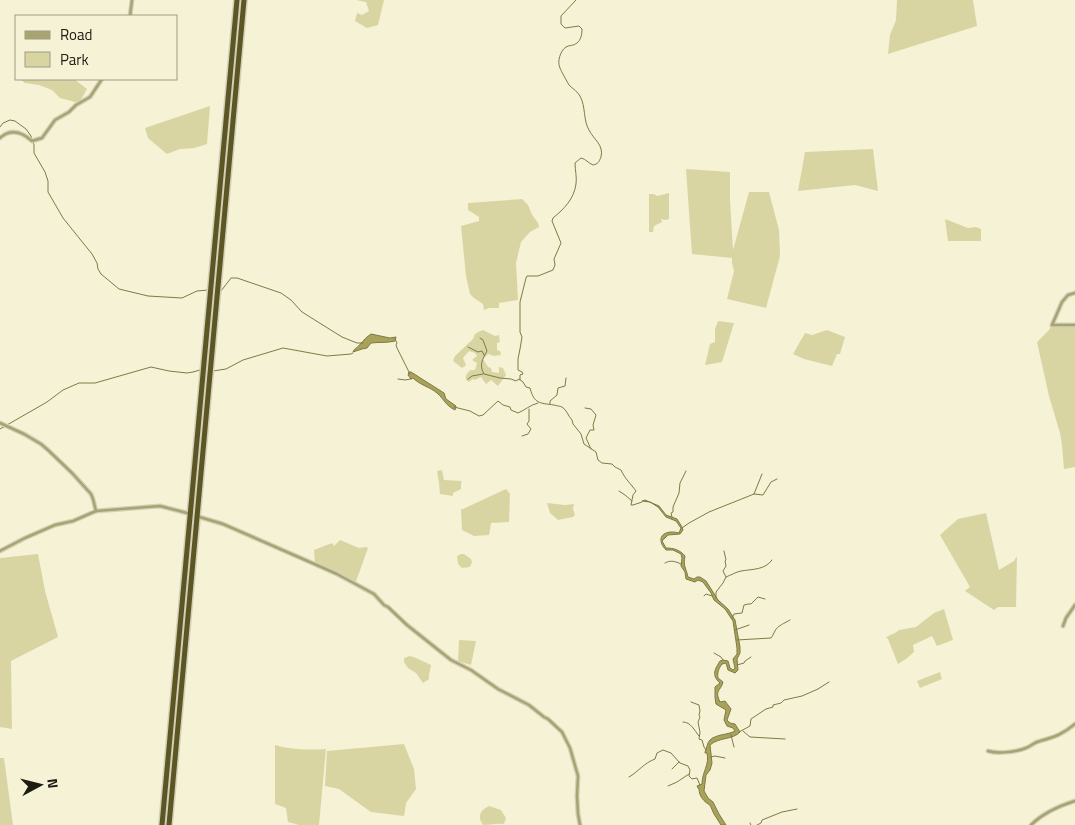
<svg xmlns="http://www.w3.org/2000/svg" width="1075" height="825" font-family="'Titillium Web',sans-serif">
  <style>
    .green { fill: #d9d5a3 }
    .water { fill: #a9a25b; stroke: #7f7a45 }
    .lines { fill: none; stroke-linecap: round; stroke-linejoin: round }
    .stream { stroke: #7f7a45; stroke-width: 1 }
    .minor-casing { stroke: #d2d0b7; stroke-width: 5 }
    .trunk-casing { stroke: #d2d0b7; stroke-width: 8 }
    .minor { stroke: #a8a371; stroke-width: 2.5 }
    .trunk { stroke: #5c5624; stroke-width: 5 }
  </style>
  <rect width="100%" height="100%" fill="#f5f2d6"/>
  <!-- green -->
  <g class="green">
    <path d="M356 0H384L378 25 367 28 355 21 357 13 362 15 369 11 366 2Z"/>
    <path d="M897 0H973L977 26 888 54 890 35 896 20Z"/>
    <path d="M20 79H74L87 89 79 103 60 98 52 90 39 85 25 83Z"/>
    <path d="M210 106 207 144 194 148 180 149 167 154 148 138 145 128Z"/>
    <path d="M873 149 878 191 855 185 798 191 805 152Z"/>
    <path d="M686 169 730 172V200L733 250 749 192H769L779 230 780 256 766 308 727 299 734 271 732 263V258L692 254Z"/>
    <path d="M669 193V219L665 220 661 219 662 222 654 226 653 232H649V194H654L657 196Z"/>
    <path d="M522 199C531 207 528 207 533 216 536 221 538 221 539 227L530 232 521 242 516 263 518 300 499 303V308H489L484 310 483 304 474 298 470 294 466 276 461 226 479 221V217L468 210V203Z"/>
    <path d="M945 219 968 228 976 227 981 229V241H948Z"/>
    <path d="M718 321 734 323 722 362 705 365 710 344 715 342V329Z"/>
    <path d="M1075 325V467L1064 469 1062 445 1060 433 1049 396 1037 342 1049 330 1051 326Z"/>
    <path d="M483 330 495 336 499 335 500 342 497 343V350L500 351 501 355 494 356 488 354 483 359 488 367 491 368 492 372 499 373V367L503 368 506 375 498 386 491 380 486 384 481 377 475 380 473 379 469 382 466 380C465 375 467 373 471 370H475L477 363 472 360 477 356 475 353 469 351 463 358 466 365 462 368 453 361 455 356 473 339 475 334 478 332Z"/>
    <path d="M827 330 845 337 840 354H837L832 366 804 359 793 354 805 333 812 335Z"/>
    <path d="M442 470 444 480 462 481 461 483V489L453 493V496L440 494 439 483 437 471Z"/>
    <path d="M506 489 510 494 509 522 491 523 489 535 474 536 462 530 461 509H463Z"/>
    <path d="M547 503 565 505 574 504 573 509 575 515 573 517 558 520 550 513Z"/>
    <path d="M986 513 999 570 1014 561 1017 556 1016 607H998L994 610 965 591 970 587 940 535 958 519Z"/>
    <path d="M340 540 359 548 366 547 368 548 355 584 315 565 314 550 332 543 334 546Z"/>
    <path d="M38 554 45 591 58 637 11 661 12 729 0 727V558Z"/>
    <path d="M461 554H464L471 559 472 562 470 567 462 568 458 564 457 556Z"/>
    <path d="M944 609 953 640 937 646 932 636 913 645 914 652 906 659 898 664 888 639 886 637 895 633 899 630 916 627 934 613Z"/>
    <path d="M459 640 476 641 471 665 458 661Z"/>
    <path d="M410 656 416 658 431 665 429 675V679L423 683 416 673 408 668 404 662V658Z"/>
    <path d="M940 672 942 679 920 688 917 681Z"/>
    <path d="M404 744 414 769 416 789 406 803 404 816 371 812 339 789 325 786 327 751Z"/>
    <path d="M275 745C292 750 308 750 326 749L319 825H299L288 822 286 808 275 804Z"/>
    <path d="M0 758H4L13 825H0Z"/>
    <path d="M489 806 501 810 506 818 504 824C496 823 491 825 483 825 477 817 480 810 489 806Z"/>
  </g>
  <!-- water -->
  <g class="water">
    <path d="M371 334 390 338 396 337 395 341C387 343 379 342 371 343L367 348 362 349 353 352 354 350C361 345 364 338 371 334Z"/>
    <path d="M409 372H411L444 393 446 399 456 406 455 410C445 405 445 400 437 393 430 387 420 385 413 378L411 379 408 375Z"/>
    <path d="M645 500 659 506 666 515 677 519 682 527 683 530 680 534 668 535 662 541 666 548C674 548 680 550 685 556 683 566 686 568 688 577L694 579 697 577H700L706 581 718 600 728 609 735 620 740 647V653L737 659 738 670 735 673 728 670 726 663 722 664C719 668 717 672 718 678L723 682C721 691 714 690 720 702L725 701 731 709 727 720 730 723 735 724 740 732C733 740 719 737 710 745L712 763 710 770 706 775 704 791 708 798 713 802 719 814 726 825H721L714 814 710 805C704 802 699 796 699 789L698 788 697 786 702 784C702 772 710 764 707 753H705V752C707 748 707 743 710 740 716 734 728 735 735 731L733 728 727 726 724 720 726 710 716 704 715 697V687L720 683C711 675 715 669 720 661L723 660 728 661 730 668 733 670 735 668 733 659 737 654V648L733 621 725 609 714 600 711 593 703 582 698 580 695 582 686 579 685 572 681 566 682 558 681 554 673 550H666C659 543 658 533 671 532 673 532 676 532 679 533L681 528 676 521 666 517 658 507 650 502 642 501Z"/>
  </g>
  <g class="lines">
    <!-- stream -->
    <g class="stream">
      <path d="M0 127 3 123 10 120 15 121 26 129 31 136 34 145V153L45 172 48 181V192L63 218 92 254 97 263 98 269 101 274 119 289 148 296 182 298 197 291 208 290"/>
      <path d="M221 291 231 278H237L281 293 291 300 302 312 342 337 357 343H363"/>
      <path d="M480 338 483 340 487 351C482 360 479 365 484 374L500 378 511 379 516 381 519 379 523 382 526 387 530 388C534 404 540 403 554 405 557 406 560 406 562 407 567 410 568 416 572 420L573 424 581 434 584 444 596 452 598 460 602 463 612 464 615 467 621 470C625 479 631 484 636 491L633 495 631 505H633L642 502"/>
      <path d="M395 339 397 343 396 345 397 348 410 374"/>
      <path d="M468 347 478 352 482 351 484 355"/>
      <path d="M213 371 226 369 243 360 283 348 327 356 351 354 353 353"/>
      <path d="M398 379 405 380 411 379"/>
      <path d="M468 379 472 376 483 374"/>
      <path d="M520 380V375L523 374 522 372 518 370V359L520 349 522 337 520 332V302L526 278 527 276H538L553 270 555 265 554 259 561 243 552 221 553 218C564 209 574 199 576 184 577 177 575 170 575 163L581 158C586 159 588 163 593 165 598 164 599 162 601 157 604 145 594 140 589 130 583 120 586 107 580 96 578 92 573 89 569 85 568 83 561 71 560 68 557 62 560 51 566 47 569 45 574 46 577 43 581 40 582 34 582 29L579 26 565 28 561 24V16L576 0"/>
      <path d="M550 404V401L557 395 558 388 565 386 566 378"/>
      <path d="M454 407 470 411 479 416 483 415 498 401 503 405 510 407 511 410 518 413C525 410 530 405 538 403"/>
      <path d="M585 408 591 409 596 415 593 425 594 430H590L586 438 591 449"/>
      <path d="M0 429 47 402 63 390 79 383H95L151 367 169 371 187 373 193 372 200 370"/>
      <path d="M522 436 528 434 531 429 527 424 529 421V409"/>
      <path d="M619 491 625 495 632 501"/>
      <path d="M754 494 763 495 771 482 777 479"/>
      <path d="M672 517 671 513 673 512V507L679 493 680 483 686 471"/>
      <path d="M682 528 689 523 709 512 754 494 762 474"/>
      <path d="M724 551 726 560 725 561 726 566 723 571 726 577"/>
      <path d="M665 563C670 560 675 561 681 564"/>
      <path d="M704 596 706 594 712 596"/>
      <path d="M716 598V592L723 583 726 577C731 575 736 572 741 571 753 569 765 570 772 560"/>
      <path d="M732 618 734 614 742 613 744 605 748 604H751L758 597 765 599"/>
      <path d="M735 630 749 625"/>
      <path d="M737 640 771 638C773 636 773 634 775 631 777 626 785 623 790 620"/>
      <path d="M714 653 721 657 723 660"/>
      <path d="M737 665 744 663 745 661 751 657"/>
      <path d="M691 702 699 705 700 711 699 715 700 717 698 722 700 732 699 739 702 740 704 747 706 750"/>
      <path d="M683 722C691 722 694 730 699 736"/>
      <path d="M743 731 750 737 785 739"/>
      <path d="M739 732 750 726 751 719 766 709 773 707V705L781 703 784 700 802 696 818 689 829 682"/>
      <path d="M731 735 734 747"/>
      <path d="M711 757 715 756 725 758"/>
      <path d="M672 769 679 762"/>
      <path d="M629 777C638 772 644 763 655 759L657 753 663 750 671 753 680 763 688 766 690 770 689 776 692 779 697 778 700 785"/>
      <path d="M668 786 677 782 689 774"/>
      <path d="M750 823 751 825"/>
      <path d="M757 825 761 823 762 820 782 812 797 809"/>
    </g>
    <defs>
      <g id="minor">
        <path d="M130 16 132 0"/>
        <path d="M0 138C11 128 22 132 32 141L42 138 55 120 69 112 76 105 90 97 102 79"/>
        <path d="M1075 293 1068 295 1062 302 1052 325H1075"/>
        <path d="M0 423 24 434 41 444 48 450 72 473 91 494 93 499 96 511"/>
        <path d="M196 516 223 524 319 566 337 574 374 594 384 605 388 607 407 625 451 660 471 670 498 689 529 705 544 717 548 719 562 732 570 748 578 776 577 796 578 814 580 825"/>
        <path d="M0 551 25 538 55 525 73 521 96 511 160 506 191 514"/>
        <path d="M1063 626 1066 618 1075 605"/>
        <path d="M988 751C998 754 1016 752 1026 748 1031 746 1035 742 1040 741 1055 737 1063 734 1075 724"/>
        <path d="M1031 825C1043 813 1059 806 1075 801"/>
      </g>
      <g id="trunk">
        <path d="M162 825 237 0"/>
        <path d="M169 825 244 0"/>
      </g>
    </defs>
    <!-- minor casing -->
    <use href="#minor" class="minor-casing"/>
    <!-- trunk casing -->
    <use href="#trunk" class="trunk-casing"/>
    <!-- minor -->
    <use href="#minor" class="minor"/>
    <!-- trunk -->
    <use href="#trunk" class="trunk"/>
  </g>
  <!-- legend -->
  <rect x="15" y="15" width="162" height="65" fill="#f5f2d6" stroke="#9f9c88"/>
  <rect x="25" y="31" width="25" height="8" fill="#a8a371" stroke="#9f9c88"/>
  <text x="60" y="40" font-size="15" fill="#1d1c12">Road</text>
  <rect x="25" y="52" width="25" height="15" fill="#d9d5a3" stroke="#9f9c88"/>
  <text x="60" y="65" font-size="15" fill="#1d1c12">Park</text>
  <!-- north arrow -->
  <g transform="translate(40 785) rotate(83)" stroke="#f5f2d6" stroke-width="4" paint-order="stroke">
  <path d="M0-4L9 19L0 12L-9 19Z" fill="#1d1c12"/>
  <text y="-8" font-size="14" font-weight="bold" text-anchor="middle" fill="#1d1c12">N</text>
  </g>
</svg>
